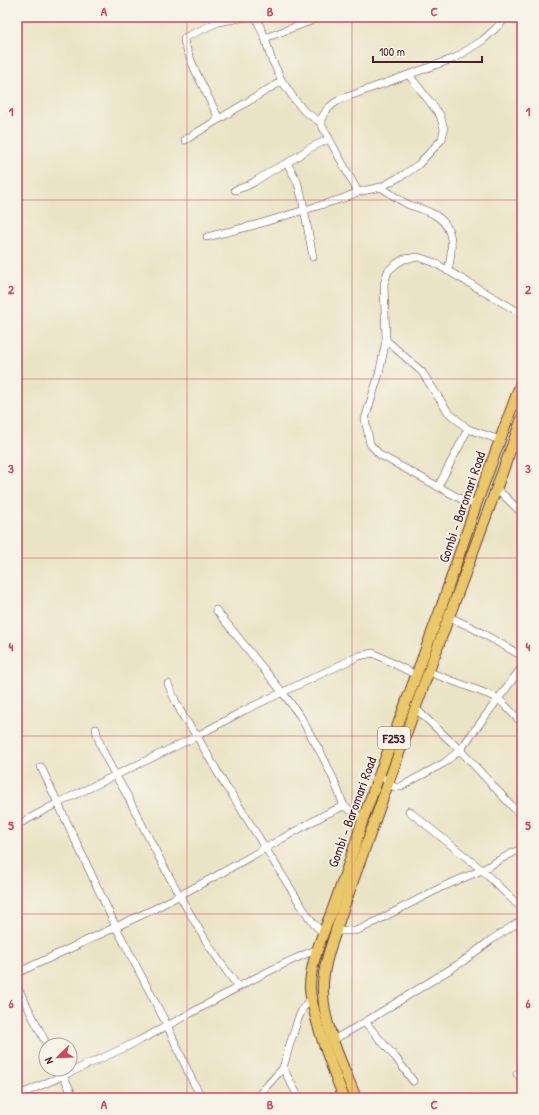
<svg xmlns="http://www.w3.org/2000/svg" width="539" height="1115" font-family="'Patrick Hand',sans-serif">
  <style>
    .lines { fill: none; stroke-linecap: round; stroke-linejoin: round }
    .street-casing { stroke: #623d42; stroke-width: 8 }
    .primary-casing { stroke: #623d42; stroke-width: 12 }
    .street { stroke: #fff; stroke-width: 7 }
    .primary { stroke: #eac769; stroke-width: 10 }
    .grid { fill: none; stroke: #d1495b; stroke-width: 1; stroke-opacity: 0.55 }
    .labels { text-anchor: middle; stroke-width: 3.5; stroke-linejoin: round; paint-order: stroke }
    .shield { fill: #f7f3e8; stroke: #7e5f64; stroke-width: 1 }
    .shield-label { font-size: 13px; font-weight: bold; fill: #4a1f2b }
    .street-label { font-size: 14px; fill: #4a1f2b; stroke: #f7f3e8 }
    .neatline { fill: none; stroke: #d1495b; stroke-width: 1.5 }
    .grid-label { font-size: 13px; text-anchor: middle; font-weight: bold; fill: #d1495b }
  </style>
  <rect width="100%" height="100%" fill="#f7f3e8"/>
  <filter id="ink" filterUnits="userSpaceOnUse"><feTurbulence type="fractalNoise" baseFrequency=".025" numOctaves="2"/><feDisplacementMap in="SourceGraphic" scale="8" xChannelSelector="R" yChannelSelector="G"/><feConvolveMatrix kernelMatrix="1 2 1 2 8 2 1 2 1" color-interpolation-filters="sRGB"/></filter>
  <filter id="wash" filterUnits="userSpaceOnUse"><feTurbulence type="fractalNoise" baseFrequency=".012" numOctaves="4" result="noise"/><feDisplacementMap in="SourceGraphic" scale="16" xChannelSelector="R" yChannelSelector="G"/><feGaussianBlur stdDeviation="0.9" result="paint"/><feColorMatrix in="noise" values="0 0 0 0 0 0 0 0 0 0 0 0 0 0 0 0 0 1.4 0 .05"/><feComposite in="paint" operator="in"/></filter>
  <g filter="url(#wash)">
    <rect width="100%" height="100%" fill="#eae4c6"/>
  </g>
  <g filter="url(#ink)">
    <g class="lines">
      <defs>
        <g id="street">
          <path d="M246 17 218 22 186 37 184 39 185 45 195 70 219 119 282 81"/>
          <path d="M256 17 265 38 271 58 282 81 295 100 304 111 320 122 358 192"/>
          <path d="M265 38 308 22 319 17"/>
          <path d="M320 122C325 110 329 106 341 99L455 58 483 40 495 29 505 19 511 17"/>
          <path d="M185 140 219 119"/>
          <path d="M287 163 297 181 302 198 313 257"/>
          <path d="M381 187C389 193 398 199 407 204 417 208 429 210 438 217 456 230 452 252 448 271"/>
          <path d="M235 190 247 186 254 182 271 171 287 163 310 148 329 139"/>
          <path d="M207 237 255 225 344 198 358 192 381 187 405 174 418 165 442 139 444 129 440 115 409 75"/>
          <path d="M386 340 422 372 448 412 468 429 500 440"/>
          <path d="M438 487 468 429"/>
          <path d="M496 488 522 513"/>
          <path d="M476 505 461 499 380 455 370 444 365 419 379 374 386 340 384 284 388 271 396 264 404 259 418 257 433 262 522 314"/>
          <path d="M216 610 283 693 300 716 323 757 333 778 344 806 363 819"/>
          <path d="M449 617 471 627 522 656"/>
          <path d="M429 672 498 698 522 723"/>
          <path d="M168 684 175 700 184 718 197 736 226 787 231 793 304 910 314 924 323 933"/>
          <path d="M415 708 460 750 522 817"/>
          <path d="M96 729C101 754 116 775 128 797 152 845 177 893 205 939 215 956 227 971 238 987"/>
          <path d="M41 767 116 927 167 1025 192 1080 202 1098"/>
          <path d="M385 779 394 787H400L444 763 460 750 522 667"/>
          <path d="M409 811 482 870 522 909"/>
          <path d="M17 825 58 803 197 736 245 710 359 656 373 653 416 675"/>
          <path d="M336 931H355L363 928 442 887 482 870 501 859 522 848"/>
          <path d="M17 973 150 911 216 876 324 815 344 806"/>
          <path d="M17 986 47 1045"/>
          <path d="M365 1022 396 1058 413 1081"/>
          <path d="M333 1040 365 1022 462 962 491 940 522 920"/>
          <path d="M283 1068 299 1098"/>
          <path d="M60 1069 74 1098"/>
          <path d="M517 1074 522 1069"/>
          <path d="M17 1096C57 1078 97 1061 136 1042 197 1012 255 974 318 949"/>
          <path d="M256 1098 283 1068 289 1047 298 1019 303 1008 311 998"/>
        </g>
        <g id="primary">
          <path d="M344 1098C333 1070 322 1043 315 1014 313 1005 310 997 310 987 310 964 323 933 332 911 343 881 354 850 363 819L441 608 476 505 522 380"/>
          <path d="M356 1098C343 1066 323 1025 323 991 322 967 332 944 339 921 350 889 361 858 373 826 421 689 473 554 522 418"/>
        </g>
      </defs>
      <!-- street casing -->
      <use href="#street" class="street-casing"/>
      <!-- primary casing -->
      <use href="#primary" class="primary-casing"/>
      <!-- street -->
      <use href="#street" class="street"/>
      <!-- primary -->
      <use href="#primary" class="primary"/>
    </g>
  </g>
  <!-- grid -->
  <path class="grid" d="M187 17V1098M352 17V1098M17 200H522M17 379H522M17 558H522M17 736H522M17 914H522"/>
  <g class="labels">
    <!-- shield labels -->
    <rect class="shield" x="378" y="727" width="32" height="22" rx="3"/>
    <g class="shield-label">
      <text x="394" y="743">F253</text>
    </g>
    <!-- street labels -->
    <g class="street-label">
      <text transform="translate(462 507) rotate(-71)" y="5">Gombi - Baromari Road</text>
      <text transform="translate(352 812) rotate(-70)" y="5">Gombi - Baromari Road</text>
    </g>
  </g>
  <!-- margin -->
  <rect width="539" height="1115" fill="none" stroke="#f7f3e8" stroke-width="44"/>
  <!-- north arrow -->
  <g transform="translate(58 1057) rotate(247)"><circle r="19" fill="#f7f3e8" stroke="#b29e9c"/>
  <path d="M0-3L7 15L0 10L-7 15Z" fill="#d1495b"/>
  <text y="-6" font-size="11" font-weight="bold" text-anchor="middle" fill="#4a1f2b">N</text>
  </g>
  <!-- scale -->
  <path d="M373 56v6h109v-6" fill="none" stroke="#4a1f2b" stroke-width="2"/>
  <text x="379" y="56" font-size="12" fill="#4a1f2b" stroke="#f7f3e8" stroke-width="3" paint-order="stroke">100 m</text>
  <rect x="22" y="22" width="495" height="1071" class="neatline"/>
  <g class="grid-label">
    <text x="104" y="16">A</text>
    <text x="270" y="16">B</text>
    <text x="434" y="16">C</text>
    <text x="11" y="116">1</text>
    <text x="528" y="116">1</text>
    <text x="11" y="294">2</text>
    <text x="528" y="294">2</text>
    <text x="11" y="473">3</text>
    <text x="528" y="473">3</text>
    <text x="11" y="651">4</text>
    <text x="528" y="651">4</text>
    <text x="11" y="830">5</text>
    <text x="528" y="830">5</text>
    <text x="11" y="1008">6</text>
    <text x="528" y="1008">6</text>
    <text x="104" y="1109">A</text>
    <text x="270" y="1109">B</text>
    <text x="434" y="1109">C</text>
  </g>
</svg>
